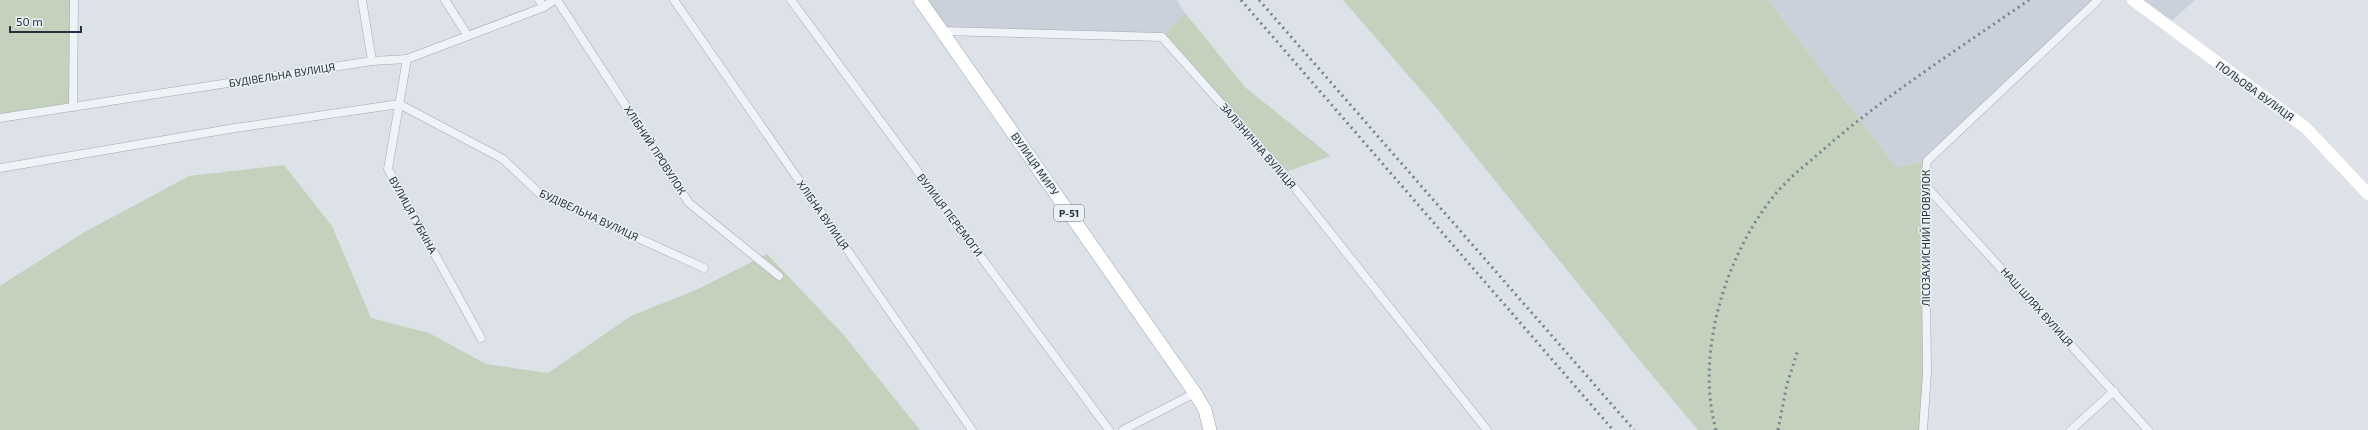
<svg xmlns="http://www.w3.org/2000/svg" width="2368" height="430" font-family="'Exo 2',sans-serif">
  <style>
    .built { fill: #cad1da }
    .green { fill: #c4d2bd }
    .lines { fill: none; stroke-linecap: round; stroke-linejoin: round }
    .minor-casing { stroke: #a2a9b2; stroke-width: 9 }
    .primary-casing { stroke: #9ba7b4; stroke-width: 14 }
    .minor { stroke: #eff2f6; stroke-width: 8 }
    .secondary { stroke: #fff; stroke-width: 12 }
    .primary { stroke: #fff; stroke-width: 13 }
    .rail { stroke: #758392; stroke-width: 3; stroke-dasharray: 2 4; stroke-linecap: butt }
    .labels { text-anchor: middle; stroke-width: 3; stroke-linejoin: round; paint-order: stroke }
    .shield { fill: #ecf1f5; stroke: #616b76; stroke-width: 1 }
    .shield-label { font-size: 10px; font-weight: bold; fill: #25313f }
    .street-label { font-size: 11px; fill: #25313f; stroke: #ecf1f5 }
  </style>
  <rect width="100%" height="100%" fill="#dde2e8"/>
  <!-- built -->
  <g class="built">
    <path d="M920 0H1177L1185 13 1162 37 942 31Z"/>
    <path d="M1768 0H2098L1927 161 1896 167Z"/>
    <path d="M2133 0H2195L2167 25Z"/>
  </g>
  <!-- green -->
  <g class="green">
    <path d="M0 0H71L73 107 0 118Z"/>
    <path d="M1343 0H1768L1896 167 1927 161 1923 430H1698L1636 356 1439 111Z"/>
    <path d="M1185 13 1246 88 1331 156 1283 173 1162 37Z"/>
    <path d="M284 165 332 226 371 318 429 333 486 364 548 373 631 316 698 289 767 254 842 333 920 430H0V286L81 234 189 176Z"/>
  </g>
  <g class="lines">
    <defs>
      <g id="minor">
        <path d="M362 0 372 61"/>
        <path d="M445 0 468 36"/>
        <path d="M539 0 544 7"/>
        <path d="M557 0 689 203 779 276"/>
        <path d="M674 0 972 430"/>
        <path d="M791 0 1109 430"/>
        <path d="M942 31 1162 37 1283 173 1487 430"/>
        <path d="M407 59 388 169 481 338"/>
        <path d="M73 107 74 0"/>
        <path d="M0 118 372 61 407 59 544 7 554 0"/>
        <path d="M0 168 235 128 399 104 503 159 539 193 704 268"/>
        <path d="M1925 185 2148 430"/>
        <path d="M1123 430 1195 393"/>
        <path d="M1923 430 1927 373 1925 185 1927 161 2098 0"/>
        <path d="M2071 430 2114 391"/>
      </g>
      <path id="primary" d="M920 0 1195 393 1205 410 1210 430"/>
    </defs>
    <!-- minor casing -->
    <use href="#minor" class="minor-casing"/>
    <!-- primary casing -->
    <use href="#primary" class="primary-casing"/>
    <!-- minor -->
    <use href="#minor" class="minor"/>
    <!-- secondary -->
    <path class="secondary" d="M2133 0 2306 128 2368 194"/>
    <!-- primary -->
    <use href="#primary" class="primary"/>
    <!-- rail -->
    <g class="rail">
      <path d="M1241 0 1613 430"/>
      <path d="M1259 0 1634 430"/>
      <path d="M1716 430C1695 354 1725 257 1773 197 1787 179 1807 164 1824 149 1887 94 1960 48 2029 0"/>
      <path d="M1778 430 1787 384 1798 350"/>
    </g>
  </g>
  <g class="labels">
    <!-- shield labels -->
    <rect class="shield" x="1054" y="205" width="30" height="16" rx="3"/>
    <g class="shield-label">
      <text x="1069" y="217">Р-51</text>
    </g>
    <!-- street labels -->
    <g class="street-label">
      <text transform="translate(282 75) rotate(-9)" y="4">БУДІВЕЛЬНА ВУЛИЦЯ</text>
      <text transform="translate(2255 91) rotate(36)" y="4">ПОЛЬОВА ВУЛИЦЯ</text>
      <text transform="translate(1258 146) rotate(49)" y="4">ЗАЛІЗНИЧНА ВУЛИЦЯ</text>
      <text transform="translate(655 150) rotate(57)" y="4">ХЛІБНИЙ ПРОВУЛОК</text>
      <text transform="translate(1035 164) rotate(55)" y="4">ВУЛИЦЯ МИРУ</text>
      <text transform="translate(413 215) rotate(61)" y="4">ВУЛИЦЯ ГУБКІНА</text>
      <text transform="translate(589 215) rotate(25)" y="4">БУДІВЕЛЬНА ВУЛИЦЯ</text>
      <text transform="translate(823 215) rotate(55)" y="4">ХЛІБНА ВУЛИЦЯ</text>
      <text transform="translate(950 215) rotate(53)" y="4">ВУЛИЦЯ ПЕРЕМОГИ</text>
      <text transform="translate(1926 238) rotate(-90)" y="4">ЛІСОЗАХИСНИЙ ПРОВУЛОК</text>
      <text transform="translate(2037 307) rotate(48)" y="4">НАШ ШЛЯХ ВУЛИЦЯ</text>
    </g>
  </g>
  <!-- scale -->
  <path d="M10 26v6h71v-6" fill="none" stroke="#25313f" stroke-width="2"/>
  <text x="16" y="26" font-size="12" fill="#25313f" stroke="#ecf1f5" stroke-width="3" paint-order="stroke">50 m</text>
</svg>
